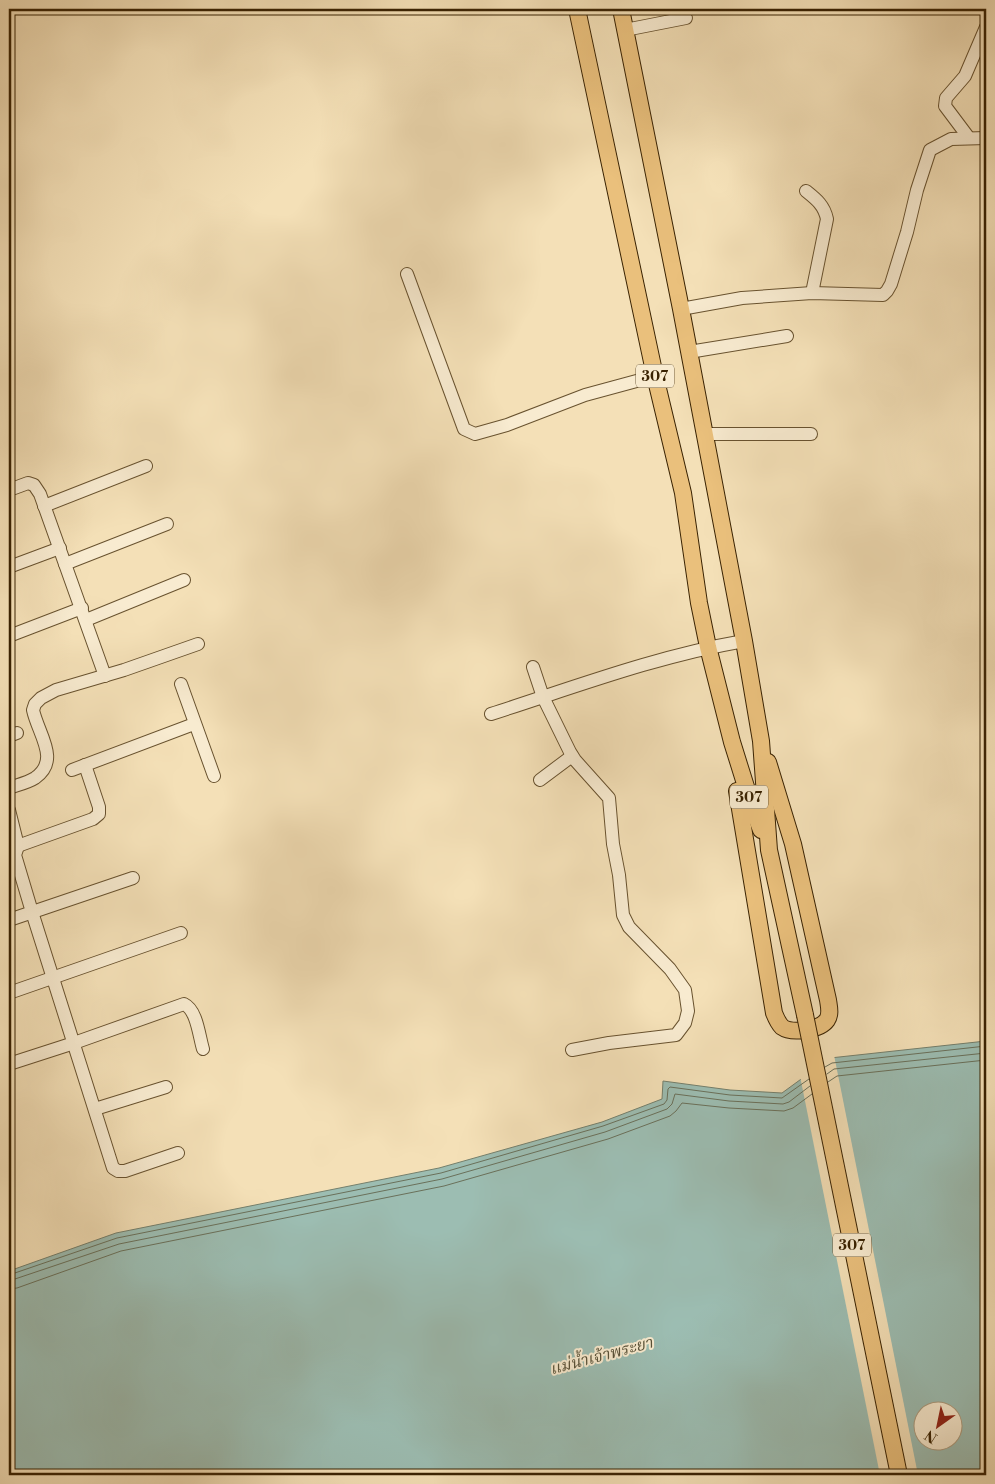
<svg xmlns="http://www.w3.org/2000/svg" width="995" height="1484" font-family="'Libre Bodoni','Noto Serif Thai',serif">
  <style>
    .water { fill: #9cbdb2; stroke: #747f6c; fill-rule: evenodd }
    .pier { fill: #f4e0b7 }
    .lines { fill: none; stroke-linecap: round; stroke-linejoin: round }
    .shore { stroke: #6a705a; stroke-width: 1 }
    .minor-casing { stroke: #68522f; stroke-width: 14 }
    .major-casing { stroke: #392202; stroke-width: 18 }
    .minor { stroke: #f8ebd0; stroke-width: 12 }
    .major { stroke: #eac07c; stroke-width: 16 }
    .major-bridge-casing { stroke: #392202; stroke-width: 18; stroke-linecap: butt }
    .major-bridge { stroke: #eac07c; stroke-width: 16 }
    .labels { text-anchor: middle; stroke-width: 4; stroke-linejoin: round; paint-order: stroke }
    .shield { fill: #f8ebd0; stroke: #725e40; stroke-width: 1 }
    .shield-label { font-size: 14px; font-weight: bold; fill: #392202 }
    .water-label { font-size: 16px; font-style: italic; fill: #575037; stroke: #f8ebd0 }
  </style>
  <rect width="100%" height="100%" fill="#f4e0b7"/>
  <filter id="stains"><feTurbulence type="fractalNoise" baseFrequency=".004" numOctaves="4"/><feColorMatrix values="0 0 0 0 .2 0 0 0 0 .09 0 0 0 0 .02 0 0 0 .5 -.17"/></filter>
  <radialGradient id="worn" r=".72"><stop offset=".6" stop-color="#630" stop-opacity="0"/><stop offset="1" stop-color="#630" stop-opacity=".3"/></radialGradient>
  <!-- water -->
  <path class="water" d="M986 1041V1475H9V1271L116 1233 439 1168 602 1122 662 1099 663 1081 730 1090 782 1093 830 1058ZM922 1412H952V1442H922Z"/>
  <!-- pier -->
  <path class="pier" d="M829 1055H834L918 1475H880L800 1076Z"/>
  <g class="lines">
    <!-- shore -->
    <g class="shore">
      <path d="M825 1067 832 1063 986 1046"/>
      <path d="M827 1074 834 1069 986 1053"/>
      <path d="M828 1082 837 1076 986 1060"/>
      <path d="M9 1275 117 1238 441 1173 603 1126 664 1104 667 1100 668 1089 670 1087 730 1095 782 1098 809 1079"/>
      <path d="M9 1281 119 1244 442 1179 605 1132 667 1109 672 1104 675 1094 729 1101 783 1104 789 1102 810 1086"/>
      <path d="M9 1289 17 1288 121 1251 444 1186 608 1139 670 1116 676 1111 682 1103 729 1108 784 1111 793 1108 812 1094"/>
    </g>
    <defs>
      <g id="minor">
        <path d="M625 30 686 18"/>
        <path d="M969 138 945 106 946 98 965 76 986 27"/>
        <path d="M806 191C816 199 824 205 827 219L812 293"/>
        <path d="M407 274 464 429 475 434 507 425 585 395 655 376"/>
        <path d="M681 309 742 298 812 293 883 295 887 291 891 284 907 232 917 190 930 150 951 139 986 138"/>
        <path d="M689 352 787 336"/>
        <path d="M705 434H811"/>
        <path d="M9 490 28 483 34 485 40 494 105 676"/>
        <path d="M44 506 146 466"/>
        <path d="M65 564 167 524"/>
        <path d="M9 567 60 548"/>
        <path d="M86 620 184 580"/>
        <path d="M9 636 82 608"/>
        <path d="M533 667 543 697 570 752 575 760 609 798 613 844 619 875 623 915 629 927 670 969 685 990 688 1011 685 1023 676 1035 609 1043 572 1050"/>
        <path d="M181 684 214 776"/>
        <path d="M491 714C575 687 657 656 744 641"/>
        <path d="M9 736 17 733"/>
        <path d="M72 770 194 724"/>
        <path d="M540 780 572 756"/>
        <path d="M9 788C17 785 27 783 35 778 61 760 38 734 33 710L35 704 41 698 56 690 124 670 198 644"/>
        <path d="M9 810 18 846 15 855 32 912 113 1168 118 1171H125L178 1153"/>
        <path d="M12 848 93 819 99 814V807L85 765"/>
        <path d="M9 920 133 878"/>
        <path d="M9 993 181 933"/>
        <path d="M9 1064 74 1043 184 1004C197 1010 199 1036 203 1049"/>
        <path d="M95 1109 166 1087"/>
      </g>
      <g id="major">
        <path d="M577 9 655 376 683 493 699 603 708 647 732 742 752 806 761 830"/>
        <path d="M621 9 681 309 744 641 761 741 769 850 805 1015"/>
        <path d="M737 791 774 1013C776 1018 778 1023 782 1027 792 1034 820 1030 827 1020 831 1014 829 1007 828 1000L793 844 768 762"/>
      </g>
    </defs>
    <!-- minor casing -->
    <use href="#minor" class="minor-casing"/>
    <!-- major casing -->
    <use href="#major" class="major-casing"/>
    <!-- minor -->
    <use href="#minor" class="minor"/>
    <!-- major -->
    <use href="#major" class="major"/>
    <defs>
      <path id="major-bridge" d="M805 1015 899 1475"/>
    </defs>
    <!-- major-bridge casing -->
    <use href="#major-bridge" class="major-bridge-casing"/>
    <!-- major-bridge -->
    <use href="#major-bridge" class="major-bridge"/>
  </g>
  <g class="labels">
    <!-- shield labels -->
    <g class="shield">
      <rect x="636" y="364.5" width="38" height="23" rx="4"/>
      <rect x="730" y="785.5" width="38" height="23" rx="4"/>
      <rect x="833" y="1233.5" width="38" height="23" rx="4"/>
    </g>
    <g class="shield-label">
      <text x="655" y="381">307</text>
      <text x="749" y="802">307</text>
      <text x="852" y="1250">307</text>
    </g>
    <!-- water labels -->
    <g class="water-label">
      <text transform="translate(601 1355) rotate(-15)" y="6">แม่น้ำเจ้าพระยา</text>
    </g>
  </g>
  <!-- margin -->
  <rect width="995" height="1484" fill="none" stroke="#f4e0b7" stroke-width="30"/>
  <rect x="10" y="10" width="975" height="1464" fill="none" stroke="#392202" stroke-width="2.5"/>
  <rect x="15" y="15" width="965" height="1454" fill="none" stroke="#392202"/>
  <!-- north arrow -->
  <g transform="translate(938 1426) rotate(213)"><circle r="24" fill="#f8ebd0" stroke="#ac9b7e"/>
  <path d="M0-4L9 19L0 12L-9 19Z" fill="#8f2418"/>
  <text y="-8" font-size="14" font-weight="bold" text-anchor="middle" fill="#392202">N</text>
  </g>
  <rect width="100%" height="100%" filter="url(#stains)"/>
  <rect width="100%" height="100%" fill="url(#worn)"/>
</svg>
